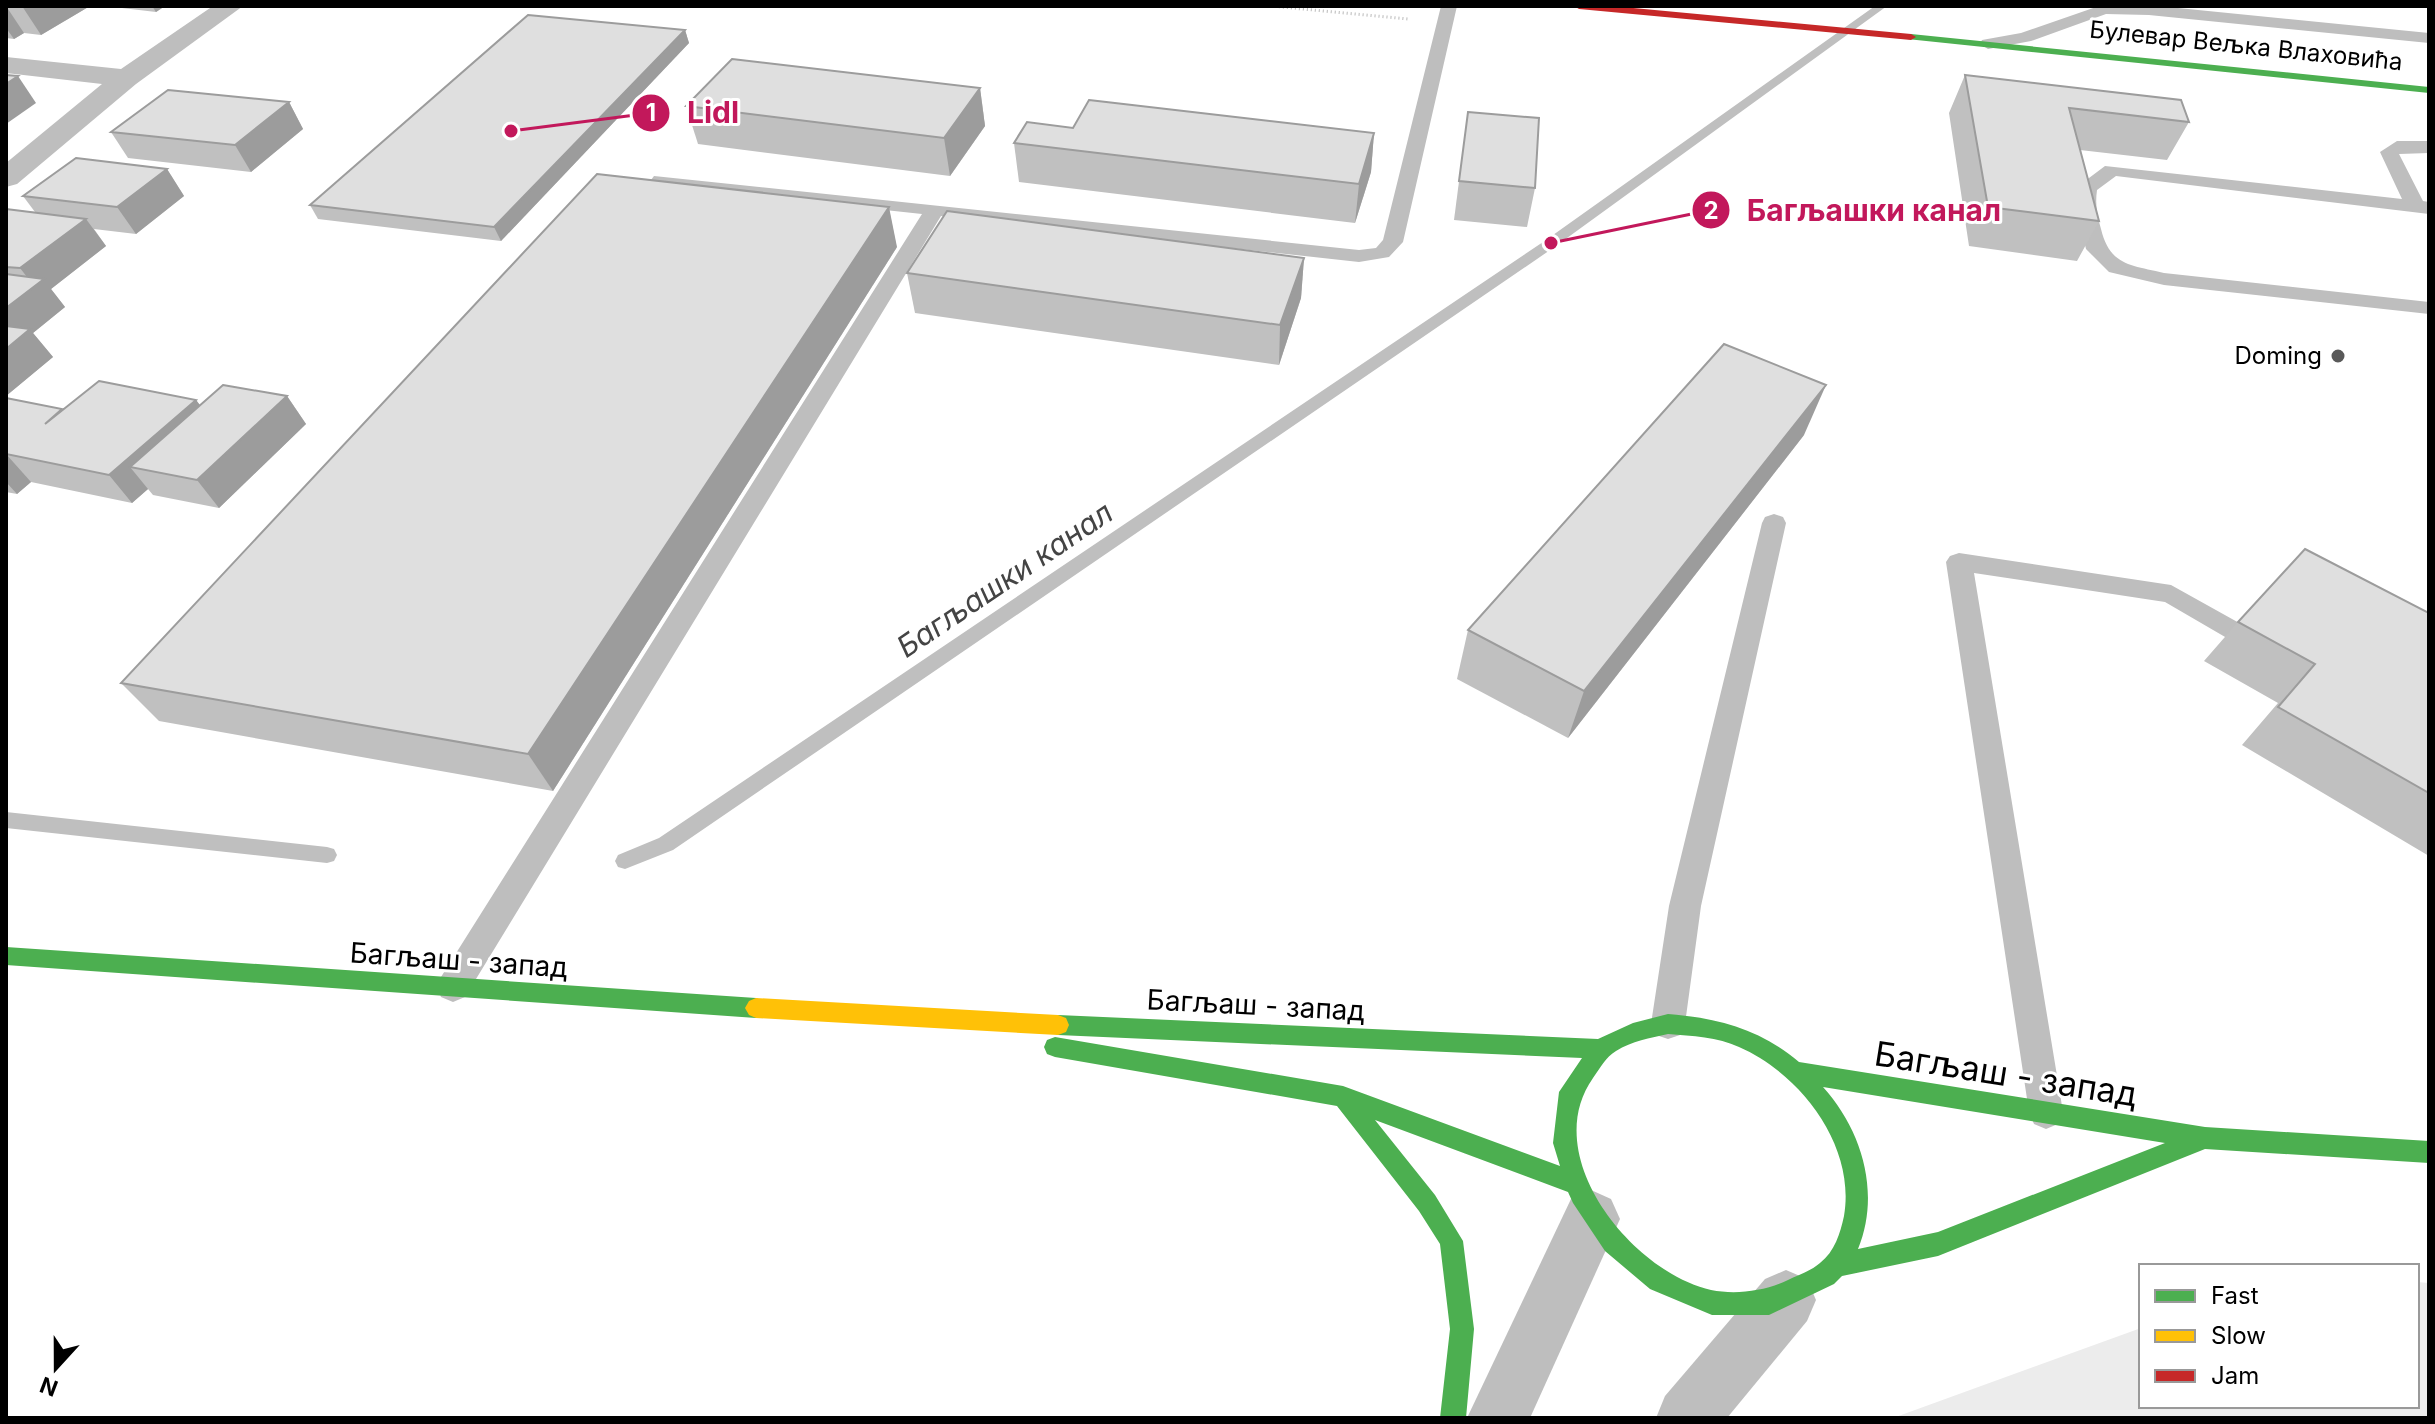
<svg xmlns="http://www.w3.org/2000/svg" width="2435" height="1424" font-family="Inter,sans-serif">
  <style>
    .green { fill: #ececec }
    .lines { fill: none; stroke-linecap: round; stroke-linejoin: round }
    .stream { fill: #bfbfbf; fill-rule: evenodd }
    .path { stroke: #b9b9b9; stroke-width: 3; stroke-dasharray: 1 3; stroke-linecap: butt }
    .lane { fill: #bebebe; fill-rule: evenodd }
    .street { fill: #bebebe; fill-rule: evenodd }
    .fast { fill: #4caf50; fill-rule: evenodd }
    .slow { fill: #ffc107; fill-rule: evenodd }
    .jam { fill: #c62828; fill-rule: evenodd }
    .wall { fill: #c0c0c0 }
    .shaded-wall { fill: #9c9c9c }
    .building { fill: #dfdfdf; stroke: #9c9c9c; stroke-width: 2 }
    .poi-dot { fill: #595959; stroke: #fff; stroke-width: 3 }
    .labels { text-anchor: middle; stroke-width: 6; stroke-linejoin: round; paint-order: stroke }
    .far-street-label { font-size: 24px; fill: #000; stroke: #fff }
    .far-poi-label { font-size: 24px; fill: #000; stroke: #fff; text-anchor: end }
    .street-label { font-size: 28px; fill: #000; stroke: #fff }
    .water-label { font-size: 30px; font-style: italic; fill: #444; stroke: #fff }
    .near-street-label { font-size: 34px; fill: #000; stroke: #fff }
    .leader { fill: none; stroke: #c2185b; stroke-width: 3 }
    .callout-dot { fill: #c2185b; stroke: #fff; stroke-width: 3 }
    .mark-label { font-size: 24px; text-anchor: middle; font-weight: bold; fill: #fff }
    .callout-label { font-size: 30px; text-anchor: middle; font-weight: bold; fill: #c2185b; stroke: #fff; stroke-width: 6; stroke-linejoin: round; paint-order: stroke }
  </style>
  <rect width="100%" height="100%" fill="#fff"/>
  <!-- green -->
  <path class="green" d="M2417 1282 2429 1283V1418H1893L2141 1328V1406H2417Z"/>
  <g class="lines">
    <!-- stream -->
    <g class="stream">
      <path d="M1875 6H1887L1556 246 673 850 625 869 618 867 615 861 618 855 659 838 1546 240Z"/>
      <path d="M6 812 327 847 334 849 337 855 334 861 327 863 6 828Z"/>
    </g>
    <!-- path -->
    <path class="path" d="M1271 6 1408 19"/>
    <!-- lane -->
    <g class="lane">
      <path d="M1441 6H1457L1403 242 1389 257 1359 262 941 216 465 997 453 1002 441 997 437 987 441 977 922 214 661 186 654 184 651 180 654 176 1359 250 1376 248 1383 240Z"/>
      <path d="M2099 6H2158L2429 33V43L2149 15 2106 14 2031 41 1988 49 1980 44 1982 40 2021 33Z"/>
      <path d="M2397 141H2429V153L2399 154 2423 201 2429 202V214L2116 176 2097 190C2095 205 2097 215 2101 229 2110 266 2131 265 2164 273L2429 302V314L2164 285 2109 272 2086 249 2075 204 2081 184 2105 166 2402 199 2380 152Z"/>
      <path d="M1774 514 1783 517 1786 523 1701 906 1685 1024 1680 1035 1668 1039 1656 1035 1651 1024 1669 906 1762 523 1765 517Z"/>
      <path d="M1959 553 2171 585 2241 624 2245 631 2241 638 2232 641 2165 602 1974 573 2063 1112 2058 1124 2046 1129 2034 1124 2029 1112 1946 562 1950 556Z"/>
    </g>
    <!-- street -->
    <g class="street">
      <path d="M213 6H243L136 84 17 184 6 187V163L102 84 6 73V57L121 69Z"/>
      <path d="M1591 1190 1611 1199 1620 1219 1530 1418H1467L1571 1199Z"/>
      <path d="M1786 1270 1807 1279 1816 1300 1807 1321 1727 1418H1656L1665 1396 1765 1279Z"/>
    </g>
    <!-- fast -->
    <g class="fast">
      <path d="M1911 34 2429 87V93L1907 39 1906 37Z"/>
      <path d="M6 947 756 998 763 1001 767 1008 763 1015 756 1018 6 965Z"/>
      <path d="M1668 1014C1718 1018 1760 1029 1799 1062L2205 1127 2429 1141V1163L2205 1149 1938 1256 1842 1276 1834 1284 1769 1315H1712L1650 1289 1605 1251 1573 1203 1568 1192 1375 1120 1435 1195 1463 1241 1474 1329 1466 1418H1440L1450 1329 1440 1244 1419 1211 1337 1106 1055 1057 1047 1054 1044 1047 1047 1040 1055 1037 1343 1086 1560 1166 1553 1143 1559 1092 1582 1058 1058 1035 1050 1032 1047 1025 1050 1018 1058 1015 1598 1039 1633 1023ZM1668 1034C1692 1036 1718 1037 1739 1047 1801 1074 1856 1146 1844 1216 1840 1234 1835 1251 1820 1263 1811 1271 1798 1275 1788 1280 1766 1291 1736 1295 1711 1290 1632 1272 1538 1156 1593 1078 1600 1068 1606 1057 1616 1051 1632 1041 1650 1038 1668 1034ZM1823 1087 2165 1143 1938 1232 1858 1249C1881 1193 1862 1130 1823 1087Z"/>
    </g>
    <!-- slow -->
    <path class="slow" d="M756 998 1058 1015 1066 1018 1069 1025 1066 1032 1058 1035 756 1018 749 1015 745 1008 749 1001Z"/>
    <!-- jam -->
    <path class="jam" d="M1574 6H1612L1911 34 1916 37 1911 40 1579 9Z"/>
  </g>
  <!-- wall -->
  <g class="wall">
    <path d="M6 6H90L41 35 24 33 14 39 6 38Z"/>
    <path d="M105 6H165L156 12Z"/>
    <path d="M685 30 689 43 501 241 318 219 310 205Z"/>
    <path d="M1965 75 2189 122 2167 160 2080 150 2099 221 2077 261 1969 246 1949 113Z"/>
    <path d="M980 88 985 126 950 176 698 144 686 106Z"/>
    <path d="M289 102 303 129 251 172 128 158 111 132Z"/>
    <path d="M1468 112 1535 188 1527 227 1454 220Z"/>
    <path d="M1073 128 1374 133 1371 172 1355 223 1019 182 1014 143Z"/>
    <path d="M167 169 184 196 136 234 94 229 106 246 51 289 65 307 33 333 53 357 6 396V209L35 212 23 196Z"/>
    <path d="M897 247 553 791 159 721 121 683Z"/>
    <path d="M1304 258 1301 298 1279 365 915 313 907 273Z"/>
    <path d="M287 396 306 424 219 508 153 495 148 489 132 503 31 482 17 494 6 492V398L62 409 63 410 196 400 200 405Z"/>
    <path d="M1804 435 1568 738 1457 679 1468 630Z"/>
    <path d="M2429 613V856L2242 745 2278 703 2204 661 2238 622Z"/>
  </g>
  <!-- shaded-wall -->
  <g class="shaded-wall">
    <path d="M6 6 24 33 14 39 6 28Z"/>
    <path d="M22 6H90L41 35Z"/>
    <path d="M152 6H165L156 12Z"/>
    <path d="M685 30 689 43 501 241 494 227Z"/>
    <path d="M18 76 36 103 6 124V84Z"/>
    <path d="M980 88 985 126 950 176 944 138Z"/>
    <path d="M289 102 303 129 251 172 235 145Z"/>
    <path d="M1374 133 1371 172 1355 223 1359 184Z"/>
    <path d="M167 169 184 196 136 234 117 207Z"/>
    <path d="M889 207 897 247 553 791 528 754Z"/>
    <path d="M86 219 106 246 51 289 65 307 33 333 53 357 6 396V308L34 286 20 268Z"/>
    <path d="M1304 258 1301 298 1279 365 1280 325Z"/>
    <path d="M1826 385 1804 435 1568 738 1584 691Z"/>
    <path d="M287 396 306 424 219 508 197 480Z"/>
    <path d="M196 400 217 428 130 467 148 489 132 503 109 475Z"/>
    <path d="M6 454 31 482 17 494 6 482Z"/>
  </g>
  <!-- building -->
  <g class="building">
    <path d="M528 15 685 30 494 227 310 205Z"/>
    <path d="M732 59 980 88 944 138 686 106Z"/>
    <path d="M6 75 18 76 6 84Z"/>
    <path d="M1965 75 2181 100 2189 122 2069 108 2099 221 1988 207Z"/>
    <path d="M168 90 289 102 235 145 111 132Z"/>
    <path d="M1089 100 1374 133 1359 184 1014 143 1027 122 1073 128Z"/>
    <path d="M1468 112 1539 118 1535 188 1459 181Z"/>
    <path d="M76 158 167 169 117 207 23 196Z"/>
    <path d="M597 174 889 207 528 754 121 683Z"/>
    <path d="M6 209 86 219 20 268 6 267Z"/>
    <path d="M947 211 1304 258 1280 325 907 273Z"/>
    <path d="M6 274 44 279 6 308Z"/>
    <path d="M6 326 30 329 6 349Z"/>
    <path d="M1724 344 1826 385 1584 691 1468 630Z"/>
    <path d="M99 381 196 400 109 475 6 454V398L62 409 45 424Z"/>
    <path d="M223 385 287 396 197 480 130 467Z"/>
    <path d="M2305 549 2429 613V793L2278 707 2315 664 2238 622Z"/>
  </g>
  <!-- markers -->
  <circle class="poi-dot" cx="2338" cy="356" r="8"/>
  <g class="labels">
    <!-- far-street labels -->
    <g class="far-street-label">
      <text transform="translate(2246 46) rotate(6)" y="8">Булевар Вељка Влаховића</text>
    </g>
    <!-- far-poi labels -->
    <g class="far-poi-label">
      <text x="2322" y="364">Doming</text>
    </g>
    <!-- street labels -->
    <g class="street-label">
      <text transform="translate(459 960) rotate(4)" y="10">Багљаш - запад</text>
      <text transform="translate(1256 1005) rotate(3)" y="10">Багљаш - запад</text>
    </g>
    <!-- water labels -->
    <g class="water-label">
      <text transform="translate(1005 580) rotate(-34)" y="10">Багљашки канал</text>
    </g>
    <!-- near-street labels -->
    <g class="near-street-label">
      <text transform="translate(2006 1074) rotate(9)" y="12">Багљаш - запад</text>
    </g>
  </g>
  <!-- callouts -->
  <path class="leader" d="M511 131L651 113M1551 243L1711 210"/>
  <g class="callout-dot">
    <circle cx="511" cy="131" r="8"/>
    <circle cx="1551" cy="243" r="8"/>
    <circle cx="651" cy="113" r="20"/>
    <circle cx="1711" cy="210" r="20"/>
  </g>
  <g class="mark-label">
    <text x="651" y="121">1</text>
    <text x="1711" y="219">2</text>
  </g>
  <g class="callout-label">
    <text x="713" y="123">Lidl</text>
    <text x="1874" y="221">Багљашки канал</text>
  </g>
  <!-- border -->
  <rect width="2435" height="1424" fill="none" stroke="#000000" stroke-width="16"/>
  <!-- legend -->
  <rect x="2139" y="1264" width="280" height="144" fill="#ffffff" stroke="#999999" stroke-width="2"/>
  <rect x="2155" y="1290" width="40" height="12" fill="#4caf50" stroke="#999999" stroke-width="2"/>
  <text x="2211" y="1304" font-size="24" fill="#000000">Fast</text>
  <rect x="2155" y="1330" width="40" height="12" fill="#ffc107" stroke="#999999" stroke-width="2"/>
  <text x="2211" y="1344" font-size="24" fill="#000000">Slow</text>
  <rect x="2155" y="1370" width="40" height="12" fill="#c62828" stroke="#999999" stroke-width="2"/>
  <text x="2211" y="1384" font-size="24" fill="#000000">Jam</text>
  <!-- north arrow -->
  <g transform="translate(56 1368) rotate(201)" stroke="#ffffff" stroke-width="6" paint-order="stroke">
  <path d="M0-6L14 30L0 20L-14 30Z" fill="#000000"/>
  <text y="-12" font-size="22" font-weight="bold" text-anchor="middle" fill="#000000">N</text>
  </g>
</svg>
